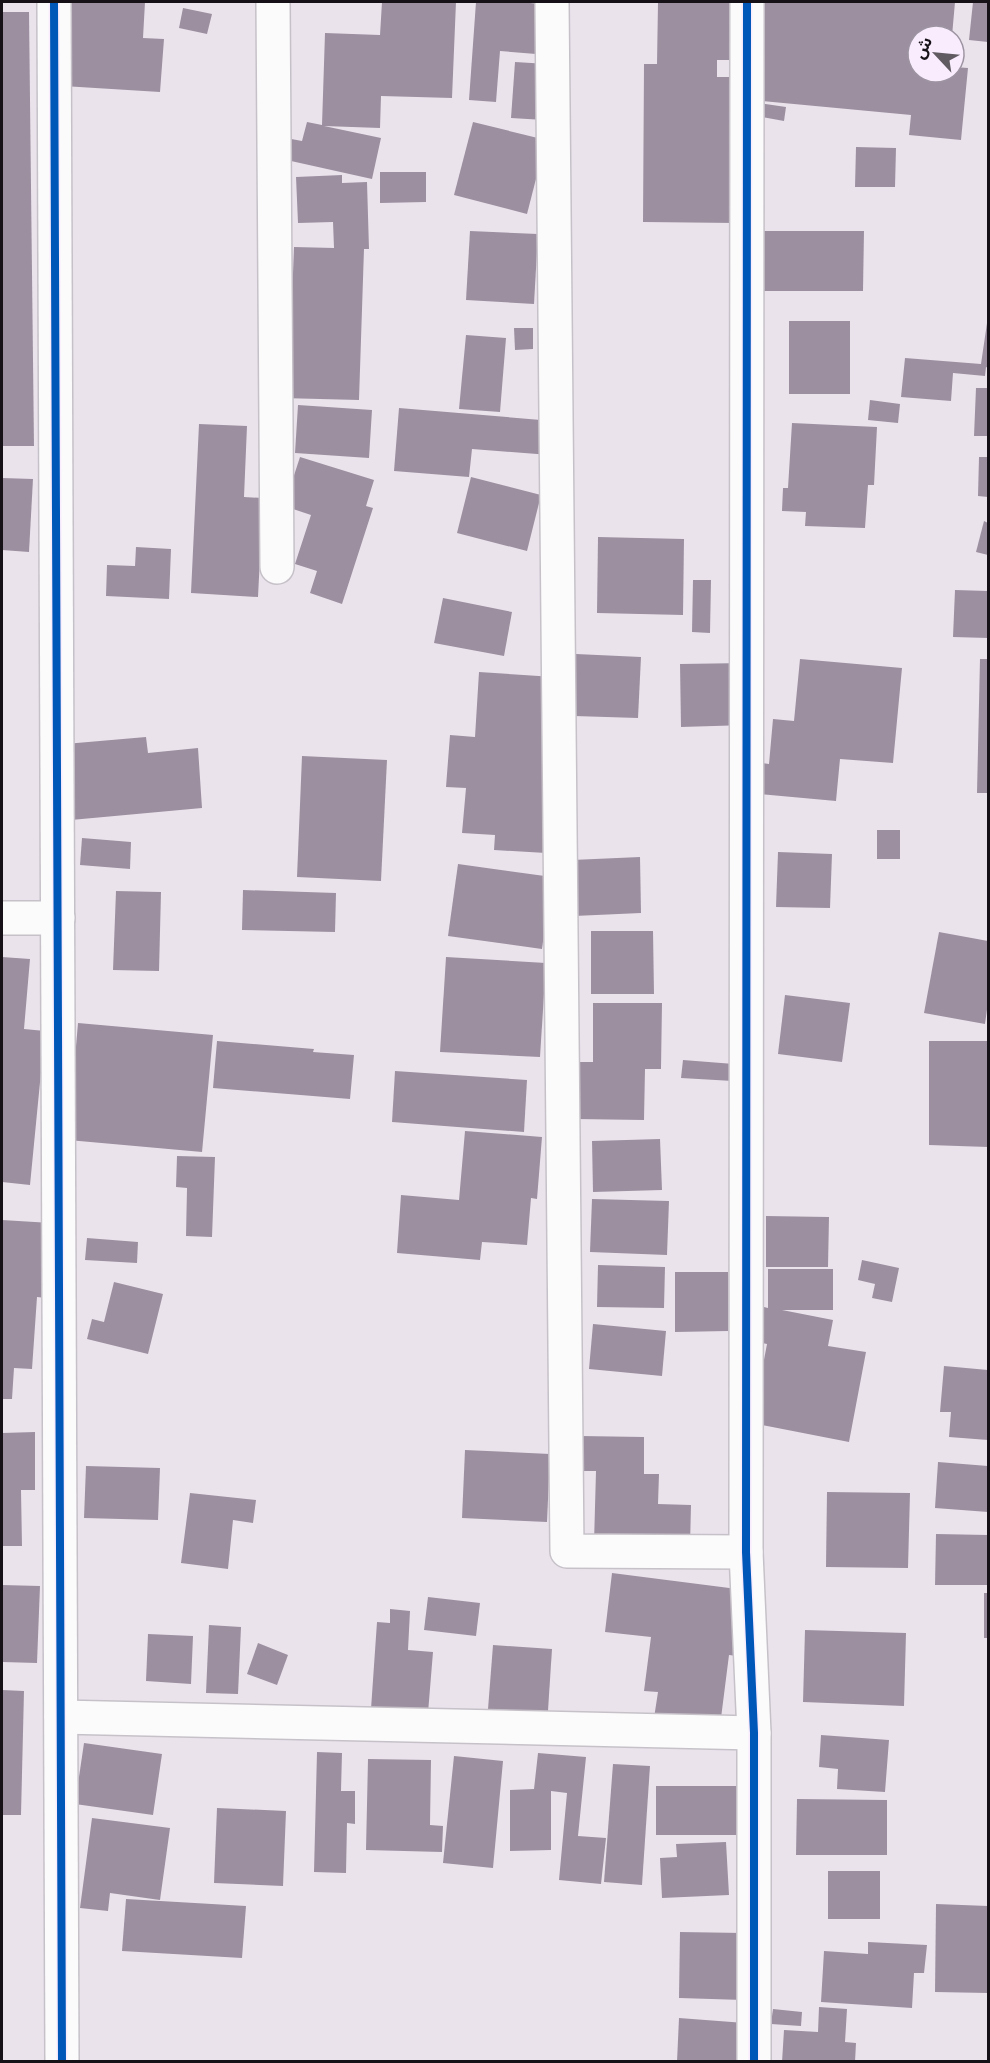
<svg xmlns="http://www.w3.org/2000/svg" width="990" height="2063" font-family="Lato,'Noto Sans Arabic',sans-serif">
  <style>
    .building { fill: #9c90a0 }
    .lines { fill: none; stroke-linecap: round; stroke-linejoin: round }
    .minor-casing { stroke: #c6c1c8; stroke-width: 36 }
    .minor { stroke: #fcfbfc; stroke-width: 33 }
    .cycleway-casing { stroke: #f8ecfd; stroke-width: 11 }
    .cycleway { stroke: #0057b8; stroke-width: 8 }
  </style>
  <rect width="100%" height="100%" fill="#eae3ec"/>
  <!-- building -->
  <g class="building">
    <path d="M69 2H145L143 38 164 39 160 92 63 86Z"/>
    <path d="M382 2H456L452 98 381 96 380 128 324 126 381 138 372 179 282 159 286 138 302 141 307 122 322 125 325 33 380 35Z"/>
    <path d="M476 2H522L539 4 536 54 500 51 496 102 469 100Z"/>
    <path d="M658 2H736L746 60H717V77H742L736 223 643 222 644 64H657Z"/>
    <path d="M762 2 904 3V2H955L952 36H918V72H954V67L968 68 961 140 909 135 911 115 752 100Z"/>
    <path d="M973 2H988V42L969 40Z"/>
    <path d="M183 8 212 14 207 34 179 28Z"/>
    <path d="M2 12H29L34 446H2Z"/>
    <path d="M515 62 548 64 544 120 511 118Z"/>
    <path d="M758 103 786 107 784 121 757 116Z"/>
    <path d="M473 122 546 140 527 214 454 195Z"/>
    <path d="M856 147 896 148 895 187H855Z"/>
    <path d="M380 172H426V202L380 203Z"/>
    <path d="M342 175V183L367 182 369 249H364L359 400 281 398 289 379 294 247 334 248 333 222 298 223 296 177Z"/>
    <path d="M470 231 538 234 534 304 466 300Z"/>
    <path d="M757 231H864L863 291H757Z"/>
    <rect x="789" y="321" width="61" height="73"/>
    <path d="M987 323 988 368 986 367 985 376 953 373 951 401 901 397 905 358 981 364Z"/>
    <path d="M514 328H533V349L515 350Z"/>
    <path d="M466 335 506 338 500 412 459 409Z"/>
    <path d="M976 388H988V436H974Z"/>
    <path d="M870 400 900 404 898 423 868 420Z"/>
    <path d="M298 405 372 410 369 458 295 453Z"/>
    <path d="M399 408 553 421 550 455 472 449 469 477 394 471Z"/>
    <path d="M792 423 877 427 874 485H868L865 528 805 526 806 512 782 511 783 488H788Z"/>
    <path d="M199 424 247 426 244 497 263 498 258 597 191 593Z"/>
    <path d="M300 457 374 480 366 506 373 508 342 604 310 593 317 571 295 564 311 515 284 506Z"/>
    <path d="M979 457H988V497L978 496Z"/>
    <path d="M471 477 541 495 527 551 457 533Z"/>
    <path d="M2 478 33 479 29 552 2 550Z"/>
    <path d="M984 521 988 523V555L976 552Z"/>
    <path d="M598 537 684 539 683 615 597 613Z"/>
    <path d="M136 547 171 549 169 599 106 596 107 565 135 566Z"/>
    <path d="M693 580H711L710 633 692 632Z"/>
    <path d="M955 590 988 591V638L953 637Z"/>
    <path d="M443 598 512 612 504 656 434 643Z"/>
    <path d="M576 654 641 657 638 718 574 716Z"/>
    <path d="M800 659 902 668 893 763 840 759 836 801 759 794 762 763 769 764 773 719 794 721Z"/>
    <path d="M980 659H988V793H977Z"/>
    <path d="M746 663 747 725 681 727 680 664Z"/>
    <path d="M479 672 554 677 546 853 494 850 495 835 462 833 466 788 446 787 450 735 475 737Z"/>
    <path d="M146 737 148 753 198 748 202 808 71 820 65 744Z"/>
    <path d="M302 756 387 760 381 881 297 877Z"/>
    <rect x="877" y="830" width="23" height="29"/>
    <path d="M82 838 131 842 130 869 80 865Z"/>
    <path d="M778 852 832 854 830 908 776 907Z"/>
    <path d="M640 857 641 913 574 916 572 860Z"/>
    <path d="M458 864 552 877 542 949 448 936Z"/>
    <path d="M243 890 336 893 335 932 242 930Z"/>
    <path d="M116 891 161 892 159 971 113 970Z"/>
    <path d="M591 931H653L654 994H591Z"/>
    <path d="M939 932 988 941V1002L985 1024 924 1013Z"/>
    <path d="M2 957 30 959 24 1029 45 1031 30 1185 2 1182Z"/>
    <path d="M446 957 546 963 540 1057 440 1052Z"/>
    <path d="M785 995 850 1003 842 1062 778 1054Z"/>
    <path d="M593 1003H662L661 1069H645L644 1120 575 1119 576 1062H593Z"/>
    <path d="M78 1023 213 1035 202 1152 68 1140Z"/>
    <path d="M217 1041 314 1049 313 1052 354 1055 350 1099 213 1088Z"/>
    <path d="M929 1041H988V1147L929 1145Z"/>
    <path d="M683 1060 734 1064 733 1081 681 1078Z"/>
    <path d="M395 1071 527 1080 524 1132 392 1122Z"/>
    <path d="M465 1131 542 1137 537 1199 531 1198 527 1245 482 1242 480 1260 397 1253 401 1195 459 1200Z"/>
    <path d="M660 1139 662 1190 593 1192 592 1141Z"/>
    <path d="M177 1156 215 1157 212 1237 186 1236 187 1188 176 1187Z"/>
    <path d="M592 1199 669 1201 667 1255 590 1252Z"/>
    <path d="M766 1216 829 1217 828 1267H766Z"/>
    <path d="M2 1220 51 1223 46 1298 37 1297 32 1369 14 1368 12 1399H2Z"/>
    <path d="M87 1238 138 1242 137 1263 85 1260Z"/>
    <path d="M862 1260 899 1268 892 1302 872 1298 875 1284 858 1280Z"/>
    <path d="M598 1265 665 1267 664 1308 597 1307Z"/>
    <path d="M768 1269H833V1310H782L833 1320 828 1346 866 1352 849 1442 752 1423 767 1344 757 1342 764 1307 768 1308Z"/>
    <path d="M675 1272H728V1331L675 1332Z"/>
    <path d="M114 1282 163 1294 148 1354 87 1339 92 1319 104 1322Z"/>
    <path d="M593 1324 666 1331 662 1376 589 1369Z"/>
    <path d="M944 1366 988 1370V1440L949 1437 951 1412H940Z"/>
    <path d="M35 1432V1490H21L22 1546H2V1433Z"/>
    <path d="M581 1436 644 1437V1474H659L658 1504 691 1505 690 1546 594 1543 596 1471H580Z"/>
    <path d="M465 1450 550 1454 547 1522 462 1518Z"/>
    <path d="M938 1462 988 1466V1512L935 1508Z"/>
    <path d="M86 1466 160 1468 158 1520 84 1518Z"/>
    <path d="M827 1492 910 1493 908 1568 826 1567Z"/>
    <path d="M190 1493 256 1500 253 1523 233 1520 228 1569 181 1563Z"/>
    <path d="M936 1534 988 1535V1585H935Z"/>
    <path d="M612 1573 745 1590 737 1656 729 1655 720 1726 654 1718 658 1692 644 1691 651 1637 605 1632Z"/>
    <path d="M2 1585 40 1586 37 1663 2 1662Z"/>
    <rect x="984" y="1593" width="4" height="45"/>
    <path d="M428 1597 480 1603 476 1636 424 1630Z"/>
    <path d="M390 1609 410 1611 408 1650 433 1652 428 1713 371 1709 377 1622 390 1623Z"/>
    <path d="M209 1625 241 1627 238 1694 206 1693Z"/>
    <path d="M805 1630 906 1633 904 1706 803 1702Z"/>
    <path d="M148 1634 193 1636 191 1684 146 1681Z"/>
    <path d="M258 1643 288 1655 277 1685 247 1674Z"/>
    <path d="M493 1645 552 1649 547 1726 487 1722Z"/>
    <path d="M2 1690 24 1691 21 1815H2Z"/>
    <path d="M821 1735 889 1740 885 1792 837 1789 838 1769 819 1767Z"/>
    <path d="M84 1743 162 1754 153 1815 75 1804Z"/>
    <path d="M317 1752 342 1753 341 1791H355V1824L347 1823 346 1873 314 1872Z"/>
    <path d="M538 1753 586 1757 578 1836 606 1838 601 1884 559 1880 567 1793 551 1791V1850L510 1851V1790L534 1789Z"/>
    <path d="M454 1756 503 1761 493 1868 443 1863Z"/>
    <path d="M368 1759 431 1760 430 1825 443 1826 442 1852 366 1850Z"/>
    <path d="M613 1764 650 1766 642 1885 604 1882Z"/>
    <rect x="656" y="1786" width="84" height="49"/>
    <path d="M797 1799 887 1800V1855H796Z"/>
    <path d="M217 1808 286 1811 283 1886 214 1883Z"/>
    <path d="M92 1818 170 1828 160 1900 110 1893 108 1911 80 1908Z"/>
    <path d="M726 1842 729 1895 662 1898 660 1858 677 1857 676 1844Z"/>
    <rect x="828" y="1871" width="52" height="48"/>
    <path d="M126 1899 246 1906 242 1958 122 1951Z"/>
    <path d="M936 1904 988 1906V1993L935 1992Z"/>
    <path d="M680 1932 744 1933 743 2000 679 1998Z"/>
    <path d="M868 1942 927 1945 924 1973H914L912 2008 821 2002 824 1951 868 1954Z"/>
    <path d="M819 2007 847 2009 845 2042 856 2043 855 2062H782L784 2030 818 2032Z"/>
    <path d="M773 2009 802 2012 801 2026 771 2024Z"/>
    <path d="M679 2018 745 2023 743 2062H677Z"/>
  </g>
  <g class="lines">
    <defs>
      <g id="minor">
        <path d="M54 2 62 2062"/>
        <path d="M273 2 277 567"/>
        <path d="M552 2 567 1551 746 1552"/>
        <path d="M747 2 746 1552 754 1733V2062"/>
        <path d="M2 918H58"/>
        <path d="M61 1717 754 1733"/>
      </g>
    </defs>
    <!-- minor casing -->
    <use href="#minor" class="minor-casing"/>
    <!-- minor -->
    <use href="#minor" class="minor"/>
    <defs>
      <g id="cycleway">
        <path d="M54 2 62 2062"/>
        <path d="M747 2 746 1552 754 1733V2062"/>
      </g>
    </defs>
    <!-- cycleway casing -->
    <use href="#cycleway" class="cycleway-casing"/>
    <!-- cycleway -->
    <use href="#cycleway" class="cycleway"/>
  </g>
  <!-- border -->
  <rect width="990" height="2063" fill="none" stroke="#151116" stroke-width="6"/>
  <!-- north arrow -->
  <g transform="translate(936 54) rotate(296)"><circle r="28" fill="#f8ecfd" stroke="#9d94a1" stroke-width="1.5"/>
  <path d="M0-4.5L10 22L0 15L-10 22Z" fill="#605a61"/>
  <text y="-9" font-size="16" font-weight="bold" text-anchor="middle" fill="#151116">ش</text>
  </g>
</svg>
